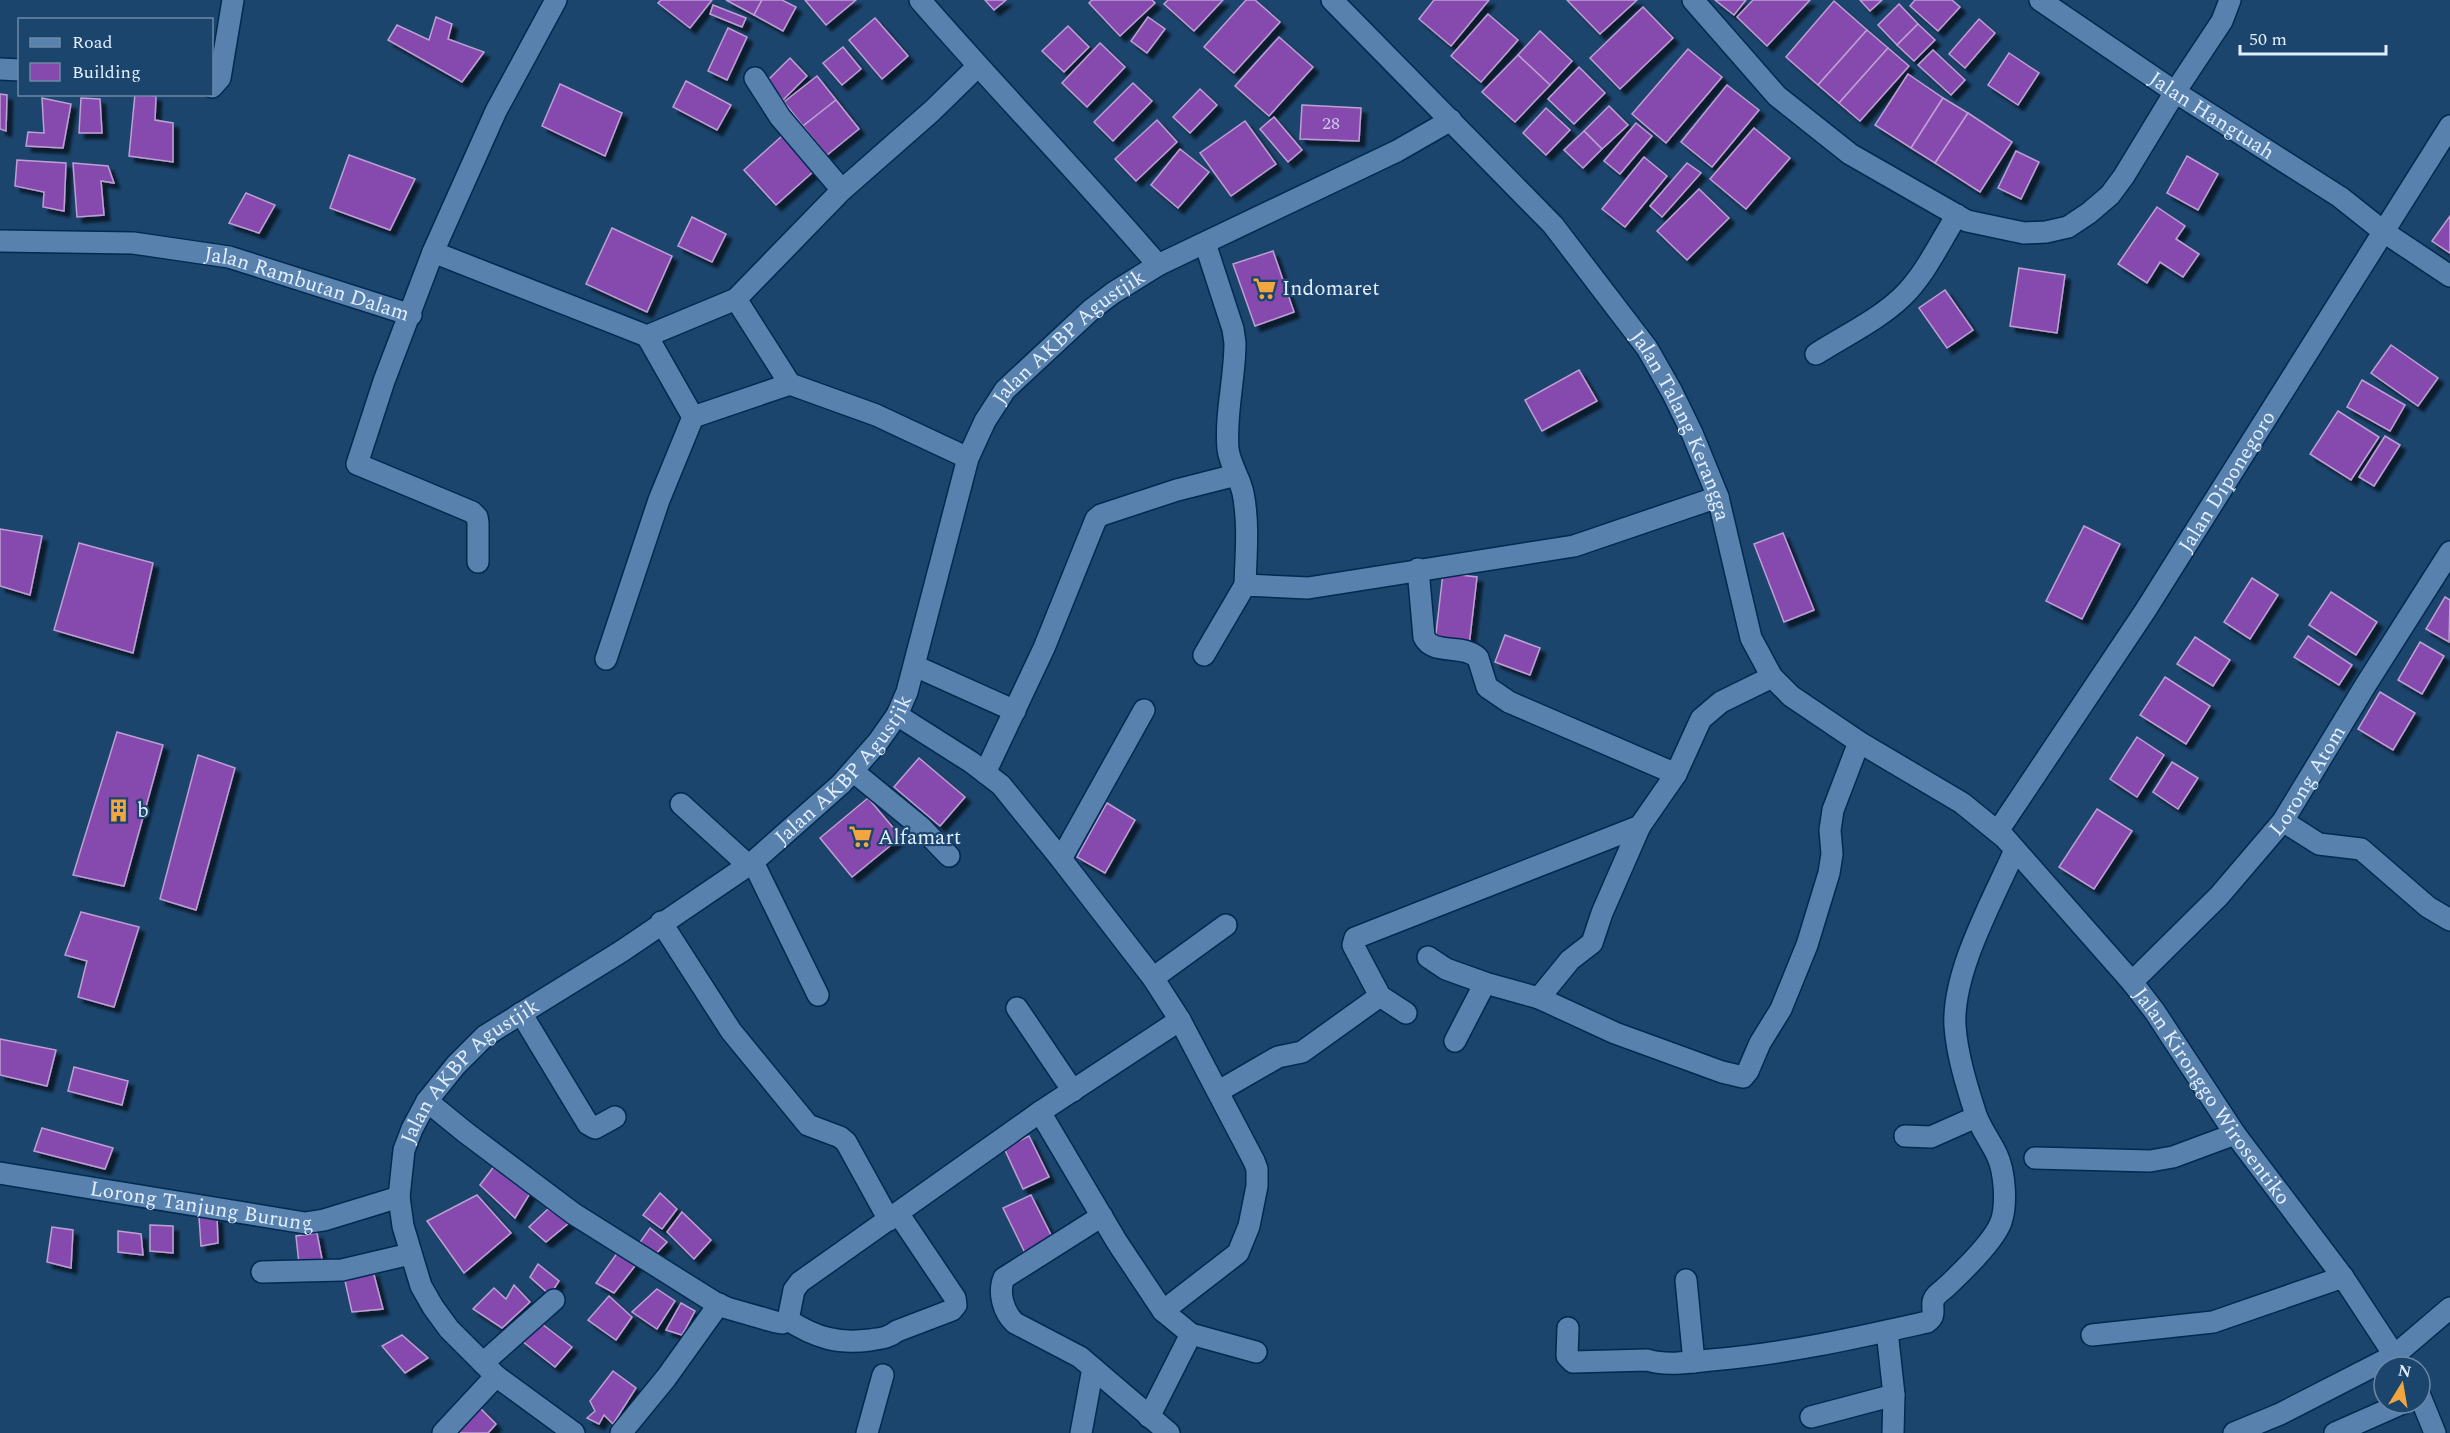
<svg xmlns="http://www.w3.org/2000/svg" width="2450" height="1433" font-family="Spectral,serif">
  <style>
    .building { fill: #8649ad; stroke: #be9fd4; stroke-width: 1.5; filter: url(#shadow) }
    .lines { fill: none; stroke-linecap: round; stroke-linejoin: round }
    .minor-casing { stroke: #002a50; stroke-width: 24 }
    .minor { stroke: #5881ad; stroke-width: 21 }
    .labels { text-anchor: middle; stroke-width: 4.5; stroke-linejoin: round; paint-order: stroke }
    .number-label { font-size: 18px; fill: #cac5e9 }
    .street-label { font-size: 21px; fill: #e1eefd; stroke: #1c456d }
    .poi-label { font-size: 21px; fill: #e1eefd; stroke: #1c456d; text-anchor: start }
  </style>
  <defs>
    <filter id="shadow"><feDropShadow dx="5.5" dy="5.5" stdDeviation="1.5" flood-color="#0009"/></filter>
  </defs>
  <rect width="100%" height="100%" fill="#1c456d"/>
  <!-- building -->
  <g class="building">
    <path d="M661 0H712L690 28 658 3Z"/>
    <path d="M726 0H762L754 15Z"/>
    <path d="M762 0H782L796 7 783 31 754 15Z"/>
    <path d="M805 0H856L826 25Z"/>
    <path d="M985 0H1006L994 10Z"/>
    <path d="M1092 0H1152L1155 3 1120 36 1089 3Z"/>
    <path d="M1168 0H1223L1194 31 1164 4Z"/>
    <path d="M1246 0H1255L1280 22 1234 73 1204 47Z"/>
    <path d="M1434 0H1489L1451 46 1419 19Z"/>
    <path d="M1567 0H1637L1600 34Z"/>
    <path d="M1715 0H1746L1734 15Z"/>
    <path d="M1753 0H1810L1767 46 1737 17Z"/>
    <path d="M1860 0H1882L1870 11Z"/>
    <path d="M1915 0H1952L1960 7 1938 31 1910 6Z"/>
    <path d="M1834 1 1867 30 1818 85 1786 57Z"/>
    <path d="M1899 4 1918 24 1897 45 1878 25Z"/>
    <path d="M713 5 746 18 742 27 710 14Z"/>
    <path d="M1643 7 1673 38 1620 89 1590 58Z"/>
    <path d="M1488 14 1518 40 1481 82 1451 56Z"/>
    <path d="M436 17 452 24 448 39 484 52 462 82 388 40 397 25 429 40Z"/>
    <path d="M1148 17 1165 29 1147 53 1131 41Z"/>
    <path d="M875 18 908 56 882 79 849 40Z"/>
    <path d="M1979 19 1995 33 1965 68 1949 54Z"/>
    <path d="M1918 24 1935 40 1914 61 1897 45Z"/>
    <path d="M1068 26 1089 47 1064 72 1042 51Z"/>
    <path d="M728 28 747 37 727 80 708 71Z"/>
    <path d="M1867 30 1888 48 1839 103 1818 85Z"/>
    <path d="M1540 31 1572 61 1550 85 1518 55Z"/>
    <path d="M1279 37 1313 67 1269 116 1235 86Z"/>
    <path d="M1100 43 1125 67 1087 107 1062 83Z"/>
    <path d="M843 47 861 69 842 85 823 63Z"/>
    <path d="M1888 48 1909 66 1860 121 1839 103Z"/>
    <path d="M1688 49 1722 77 1666 143 1632 114Z"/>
    <path d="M1933 50 1965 80 1951 95 1918 65Z"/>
    <path d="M2009 53 2039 73 2018 105 1988 85Z"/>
    <path d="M1518 55 1550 85 1515 122 1482 92Z"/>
    <path d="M790 58 807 76 783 100 766 82Z"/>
    <path d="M1579 67 1605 93 1574 124 1548 99Z"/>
    <path d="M1908 74 1943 98 1911 148 1875 125Z"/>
    <path d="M817 76 836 100 803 126 784 102Z"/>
    <path d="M686 81 731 105 717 130 673 107Z"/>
    <path d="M1133 83 1152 101 1113 141 1094 122Z"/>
    <path d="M560 84 622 113 605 156 542 126Z"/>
    <path d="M1727 85 1759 110 1712 167 1681 142Z"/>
    <path d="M1200 89 1217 105 1190 133 1173 117Z"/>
    <path d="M0 94 7 95 6 131 0 129Z"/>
    <path d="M135 94 156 96 155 120 173 123V162L129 156Z"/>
    <path d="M42 98 71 104 63 148 26 146 28 132 44 133Z"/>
    <path d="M81 98 100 99 102 133H79Z"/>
    <path d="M1943 98 1968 113 1935 163 1911 148Z"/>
    <path d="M836 100 859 129 827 155 803 126Z"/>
    <path d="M1302 105 1361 108 1359 141 1300 139Z"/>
    <path d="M1609 106 1628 125 1602 149 1584 131Z"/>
    <path d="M1546 108 1570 130 1546 155 1523 133Z"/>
    <path d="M1968 113 2012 142 1980 192 1935 163Z"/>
    <path d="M1274 117 1302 150 1288 162 1260 129Z"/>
    <path d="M1157 120 1177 142 1136 181 1115 159Z"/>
    <path d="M1245 121 1276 164 1231 196 1200 153Z"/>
    <path d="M1636 123 1652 136 1620 174 1604 161Z"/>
    <path d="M1754 128 1790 158 1746 209 1710 179Z"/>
    <path d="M1584 131 1602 149 1583 168 1564 150Z"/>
    <path d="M782 136 814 171 776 205 744 170Z"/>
    <path d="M1180 149 1209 172 1178 208 1151 185Z"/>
    <path d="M2016 151 2039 162 2021 199 1998 188Z"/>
    <path d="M349 155 415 179 390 230 330 208Z"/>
    <path d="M2187 156 2218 174 2198 210 2167 193Z"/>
    <path d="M1644 157 1667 176 1625 227 1602 209Z"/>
    <path d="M17 160 66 163 64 211 43 207 44 192 15 186Z"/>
    <path d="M73 163 108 166 114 183 101 181 104 215 77 217Z"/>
    <path d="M1687 163 1701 173 1662 217 1650 206Z"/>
    <path d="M1699 189 1729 218 1687 260 1657 231Z"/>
    <path d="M246 193 275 205 259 233 229 223Z"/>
    <path d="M2157 207 2185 226 2176 239 2199 254 2183 277 2160 262 2147 283 2118 264Z"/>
    <path d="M2450 216V253L2432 241Z"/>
    <path d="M692 217 726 234 712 262 678 246Z"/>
    <path d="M612 228 672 256 647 312 586 284Z"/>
    <path d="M1273 251 1294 312 1255 326 1233 264Z"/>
    <path d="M2019 268 2065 275 2057 333 2010 326Z"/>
    <path d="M1945 290 1973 330 1947 348 1919 308Z"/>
    <path d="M2391 345 2438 378 2418 406 2371 373Z"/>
    <path d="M1579 370 1597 401 1542 431 1525 400Z"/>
    <path d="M2362 380 2405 405 2390 431 2347 407Z"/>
    <path d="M2338 411 2379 437 2351 480 2310 454Z"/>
    <path d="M2385 436 2400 445 2374 486 2359 477Z"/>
    <path d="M2084 526 2120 544 2082 619 2046 601Z"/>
    <path d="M0 529 42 536 30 595 0 586Z"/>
    <path d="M1783 533 1814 610 1784 622 1754 544Z"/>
    <path d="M79 543 153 563 133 653 54 630Z"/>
    <path d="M1443 573 1477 577 1469 646 1435 642Z"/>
    <path d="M2252 578 2278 595 2250 639 2224 622Z"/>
    <path d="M2331 592 2377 622 2356 655 2309 625Z"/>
    <path d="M2445 597 2450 600 2449 642 2426 629Z"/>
    <path d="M1505 635 1540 648 1530 675 1495 662Z"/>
    <path d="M2308 636 2352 665 2339 685 2294 657Z"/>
    <path d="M2195 637 2230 660 2213 686 2177 664Z"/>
    <path d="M2420 642 2444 656 2422 694 2398 680Z"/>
    <path d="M2165 677 2210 706 2186 744 2140 715Z"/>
    <path d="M2380 692 2415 713 2393 750 2358 729Z"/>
    <path d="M117 732 163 745 124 886 73 875Z"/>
    <path d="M2137 737 2164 755 2137 797 2110 779Z"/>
    <path d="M198 755 235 768 196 910 160 899Z"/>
    <path d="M919 758 965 797 940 826 894 787Z"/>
    <path d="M2172 762 2198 778 2178 809 2153 792Z"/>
    <path d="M868 798 901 837 852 877 820 838Z"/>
    <path d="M1107 803 1135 820 1105 873 1077 857Z"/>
    <path d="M2097 809 2132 831 2094 889 2059 867Z"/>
    <path d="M81 912 139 927 114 1007 78 997 87 961 65 955Z"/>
    <path d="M0 1039 56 1050 47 1086 0 1075Z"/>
    <path d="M74 1067 128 1081 122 1105 68 1091Z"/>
    <path d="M42 1128 113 1148 105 1169 34 1151Z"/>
    <path d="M1029 1136 1049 1177 1023 1189 1004 1148Z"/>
    <path d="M495 1165 532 1190 515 1218 480 1185Z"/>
    <path d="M660 1193 677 1209 662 1229 643 1215Z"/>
    <path d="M477 1195 511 1233 464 1273 427 1221Z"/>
    <path d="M1031 1195 1055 1243 1027 1257 1003 1208Z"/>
    <path d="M548 1209 570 1222 546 1242 529 1227Z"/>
    <path d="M682 1212 711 1240 694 1259 667 1232Z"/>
    <path d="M199 1217H217L218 1243 201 1246Z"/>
    <path d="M150 1225 173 1226V1253L150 1251Z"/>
    <path d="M52 1227 73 1230 71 1268 47 1262Z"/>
    <path d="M650 1228 667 1242 651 1259 636 1248Z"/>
    <path d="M118 1231 141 1234 143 1255 118 1252Z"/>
    <path d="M317 1233 322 1259 299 1264 296 1236Z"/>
    <path d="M618 1252 638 1262 614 1293 596 1283Z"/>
    <path d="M538 1264 559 1281 550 1295 530 1277Z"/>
    <path d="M373 1271 383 1309 352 1312 345 1281Z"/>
    <path d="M514 1285 530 1302 502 1328 473 1309 494 1288 506 1299Z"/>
    <path d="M657 1289 675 1301 657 1329 632 1312Z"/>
    <path d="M609 1296 632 1317 616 1340 588 1320Z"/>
    <path d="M681 1303 695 1311 682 1335 666 1330Z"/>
    <path d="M542 1324 572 1347 555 1367 522 1341Z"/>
    <path d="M402 1335 428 1358 405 1373 382 1346Z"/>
    <path d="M613 1371 636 1388 613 1424 604 1415 599 1424 587 1418 595 1411 590 1401Z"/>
    <path d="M480 1408 496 1424 488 1433H455Z"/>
  </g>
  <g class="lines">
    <defs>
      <g id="minor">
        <path d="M920 0C998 90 1081 175 1158 265"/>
        <path id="s1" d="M1332 0 1553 225 1647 348 1672 392 1692 433 1718 497 1751 638 1772 677 1791 696 1859 742 1962 803 2005 838 2132 982 2155 1012 2235 1134 2343 1277 2402 1367"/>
        <path d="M1693 0 1777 96 1850 154 1967 221 2024 233 2046 232 2068 227 2089 213 2110 195 2124 176 2175 92 2222 21 2230 0"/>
        <path id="s2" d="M2040 0 2175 92 2340 197 2384 232 2450 276"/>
        <path d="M0 69 20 70"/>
        <path d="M755 78 780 117 842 190"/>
        <path d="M212 87 220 78 233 0"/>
        <path id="s3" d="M0 241 133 243 229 257 411 315"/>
        <path d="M1205 243 1233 329 1235 343C1235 378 1225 414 1228 449 1230 465 1240 478 1243 493 1249 523 1246 554 1245 585"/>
        <path d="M433 252 647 336 736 299 842 190 932 111 978 66"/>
        <path d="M647 336 693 417 790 384 736 299"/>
        <path d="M1816 354C1844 336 1878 320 1902 297 1925 275 1940 242 1957 215"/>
        <path d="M790 384 876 415 968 458"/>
        <path d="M478 562V523L477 517 472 512 357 464 384 381 433 252 496 111 556 0"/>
        <path d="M1418 569 1424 637C1433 656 1464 643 1478 658L1487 687 1509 702 1676 774"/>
        <path d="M1204 655 1245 585 1308 588 1574 546 1718 497"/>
        <path d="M606 659 659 500 693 417"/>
        <path d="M915 666 1015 711"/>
        <path d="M897 715 971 762 1001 785 1061 859 1153 978 1180 1020 1254 1161 1257 1169V1186L1249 1226 1238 1253 1163 1311"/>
        <path d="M854 772 921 827 949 856"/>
        <path d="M985 773 1044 648 1096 519 1101 515 1177 490 1236 475"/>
        <path d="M681 804 748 865"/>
        <path d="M2283 821 2319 844 2361 849 2428 907 2450 920"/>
        <path id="s4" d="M1998 831 2145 611 2450 126"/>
        <path d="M1061 859 1144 710"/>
        <path d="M753 862 818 995"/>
        <path d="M661 922 731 1031 808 1125 840 1137 846 1142 889 1220"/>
        <path d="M1428 957 1446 969 1485 983"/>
        <path d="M1153 978 1226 925"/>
        <path id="s5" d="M2132 982 2219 896 2283 821 2365 686 2450 552"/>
        <path d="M1539 998 1570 960 1592 943 1602 913 1640 826"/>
        <path d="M1017 1008 1073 1091"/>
        <path d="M521 1013 588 1124 595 1128 615 1117"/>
        <path d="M1406 1013 1380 996 1353 945 1355 938 1640 826 1676 774 1701 719 1721 702 1772 677"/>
        <path d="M1455 1041 1485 983 1539 998 1615 1033 1722 1072 1743 1077 1748 1071 1760 1043 1781 1009 1807 945 1829 873 1832 854 1830 830 1833 810 1859 742"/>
        <path d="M1219 1091 1278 1057 1302 1052 1380 996"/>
        <path d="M427 1101 465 1132 574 1214 714 1302 727 1308 776 1322 782 1323 788 1320C816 1338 838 1344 870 1340 882 1338 888 1338 897 1331L952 1310 956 1305 955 1298 898 1213"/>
        <path d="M1040 1112 1117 1242 1163 1311 1191 1334 1256 1352"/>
        <path d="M1905 1136 1931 1137 1976 1117"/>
        <path d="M2035 1158 2150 1161 2173 1157 2235 1134"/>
        <path id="s6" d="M0 1173 305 1223 324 1220 399 1197"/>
        <path d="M1102 1216 1004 1278C998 1292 1003 1312 1015 1323L1080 1357 1169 1433"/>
        <path d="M262 1272 342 1270 410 1254"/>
        <path d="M1686 1280 1694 1362"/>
        <path d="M788 1320 794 1290 800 1282 1040 1112 1180 1020"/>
        <path d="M1568 1328 1567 1356 1573 1362 1647 1360C1666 1366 1692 1362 1711 1360 1785 1354 1855 1338 1927 1322 1936 1316 1932 1311 1933 1302 1934 1296 1940 1292 1945 1288 1960 1274 1994 1241 2001 1222 2007 1205 2005 1172 1997 1155 1991 1142 1981 1129 1976 1115 1967 1087 1957 1055 1955 1026 1952 972 1993 900 2015 850"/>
        <path d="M1887 1331 1894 1395 1893 1433"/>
        <path d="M2092 1335 2213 1322 2343 1277"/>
        <path d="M483 1363 554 1300"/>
        <path d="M2420 1396 2435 1433"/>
        <path d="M1149 1417 1191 1334"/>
        <path d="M1811 1417 1894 1395"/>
        <path d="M443 1433 496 1376"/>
        <path id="s7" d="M574 1433 496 1376 449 1329 433 1307 421 1286 403 1226 399 1197 404 1150 412 1129 427 1101 456 1065 485 1036 622 951 753 862 841 784 878 742 897 715 907 692 968 458 985 421 1005 390 1092 309 1113 293 1158 265 1397 151 1451 120"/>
        <path d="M621 1433 666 1378 719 1304"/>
        <path d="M867 1433 883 1375"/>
        <path d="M1081 1433 1093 1368"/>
        <path d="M2234 1433 2280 1414 2395 1355 2450 1308"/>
        <path d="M2335 1433 2403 1403"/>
      </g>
    </defs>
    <!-- minor casing -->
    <use href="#minor" class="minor-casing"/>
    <!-- minor -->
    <use href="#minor" class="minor"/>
  </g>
  <!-- icons -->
  <defs>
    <symbol id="supermarket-bare" viewBox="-9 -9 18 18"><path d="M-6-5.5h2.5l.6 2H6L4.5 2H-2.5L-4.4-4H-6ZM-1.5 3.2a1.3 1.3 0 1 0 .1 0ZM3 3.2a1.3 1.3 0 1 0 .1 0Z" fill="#f1a640" stroke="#1c456d" stroke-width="2.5" paint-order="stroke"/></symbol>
    <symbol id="building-bare" viewBox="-9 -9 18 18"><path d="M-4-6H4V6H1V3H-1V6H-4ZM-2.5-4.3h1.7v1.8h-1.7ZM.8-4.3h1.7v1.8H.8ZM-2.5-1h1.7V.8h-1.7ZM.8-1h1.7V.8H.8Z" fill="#f1a640" stroke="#1c456d" stroke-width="2.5" paint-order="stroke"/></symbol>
  </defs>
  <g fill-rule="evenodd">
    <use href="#supermarket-bare" x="1248" y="272" width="33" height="33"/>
    <use href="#building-bare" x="102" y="794" width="33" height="33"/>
    <use href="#supermarket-bare" x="844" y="820" width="33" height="33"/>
  </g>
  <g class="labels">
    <!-- number labels -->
    <g class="number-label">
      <text x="1331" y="129">28</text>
    </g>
    <!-- street labels -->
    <g class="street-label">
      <text dy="7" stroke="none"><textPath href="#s2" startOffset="207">Jalan Hangtuah</textPath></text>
      <text dy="7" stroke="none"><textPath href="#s3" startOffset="312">Jalan Rambutan Dalam</textPath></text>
      <text dy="7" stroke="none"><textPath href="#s7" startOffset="1449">Jalan AKBP Agustjik</textPath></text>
      <text dy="7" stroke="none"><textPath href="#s1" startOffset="555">Jalan Talang Kerangga</textPath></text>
      <text dy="7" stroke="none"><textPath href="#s4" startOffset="418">Jalan Diponegoro</textPath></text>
      <text dy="7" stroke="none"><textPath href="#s7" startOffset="945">Jalan AKBP Agustjik</textPath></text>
      <text dy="7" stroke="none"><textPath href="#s5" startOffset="268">Lorong Atom</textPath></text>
      <text dy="7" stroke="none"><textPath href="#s7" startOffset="459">Jalan AKBP Agustjik</textPath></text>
      <text dy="7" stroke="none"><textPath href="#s1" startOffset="1440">Jalan Kironggo Wirosentiko</textPath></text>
      <text dy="7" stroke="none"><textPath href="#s6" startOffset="204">Lorong Tanjung Burung</textPath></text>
    </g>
    <!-- poi labels -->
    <g class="poi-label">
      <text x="1282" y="295">Indomaret</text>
      <text x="137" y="817">b</text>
      <text x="878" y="844">Alfamart</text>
    </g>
  </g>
  <!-- legend -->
  <rect x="18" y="18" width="195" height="78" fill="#1c456d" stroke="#6b89a7" stroke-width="1.5"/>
  <rect x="30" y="38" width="30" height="9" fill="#5881ad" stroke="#6b89a7" stroke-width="1.5"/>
  <text x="72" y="48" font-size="18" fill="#e1eefd">Road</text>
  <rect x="30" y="63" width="30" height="18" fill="#8649ad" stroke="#6b89a7" stroke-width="1.5"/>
  <text x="72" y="78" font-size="18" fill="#e1eefd">Building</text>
  <!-- north arrow -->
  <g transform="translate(2402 1385) rotate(11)"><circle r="28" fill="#1c456d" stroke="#6b89a7" stroke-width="1.5"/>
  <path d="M0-4.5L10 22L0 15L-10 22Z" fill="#f1a640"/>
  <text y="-9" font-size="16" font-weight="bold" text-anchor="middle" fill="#e1eefd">N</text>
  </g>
  <!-- scale -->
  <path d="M2240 45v9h146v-9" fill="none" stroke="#e1eefd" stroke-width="3"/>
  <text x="2249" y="45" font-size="18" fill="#e1eefd" stroke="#1c456d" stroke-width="4.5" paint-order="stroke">50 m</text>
</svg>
